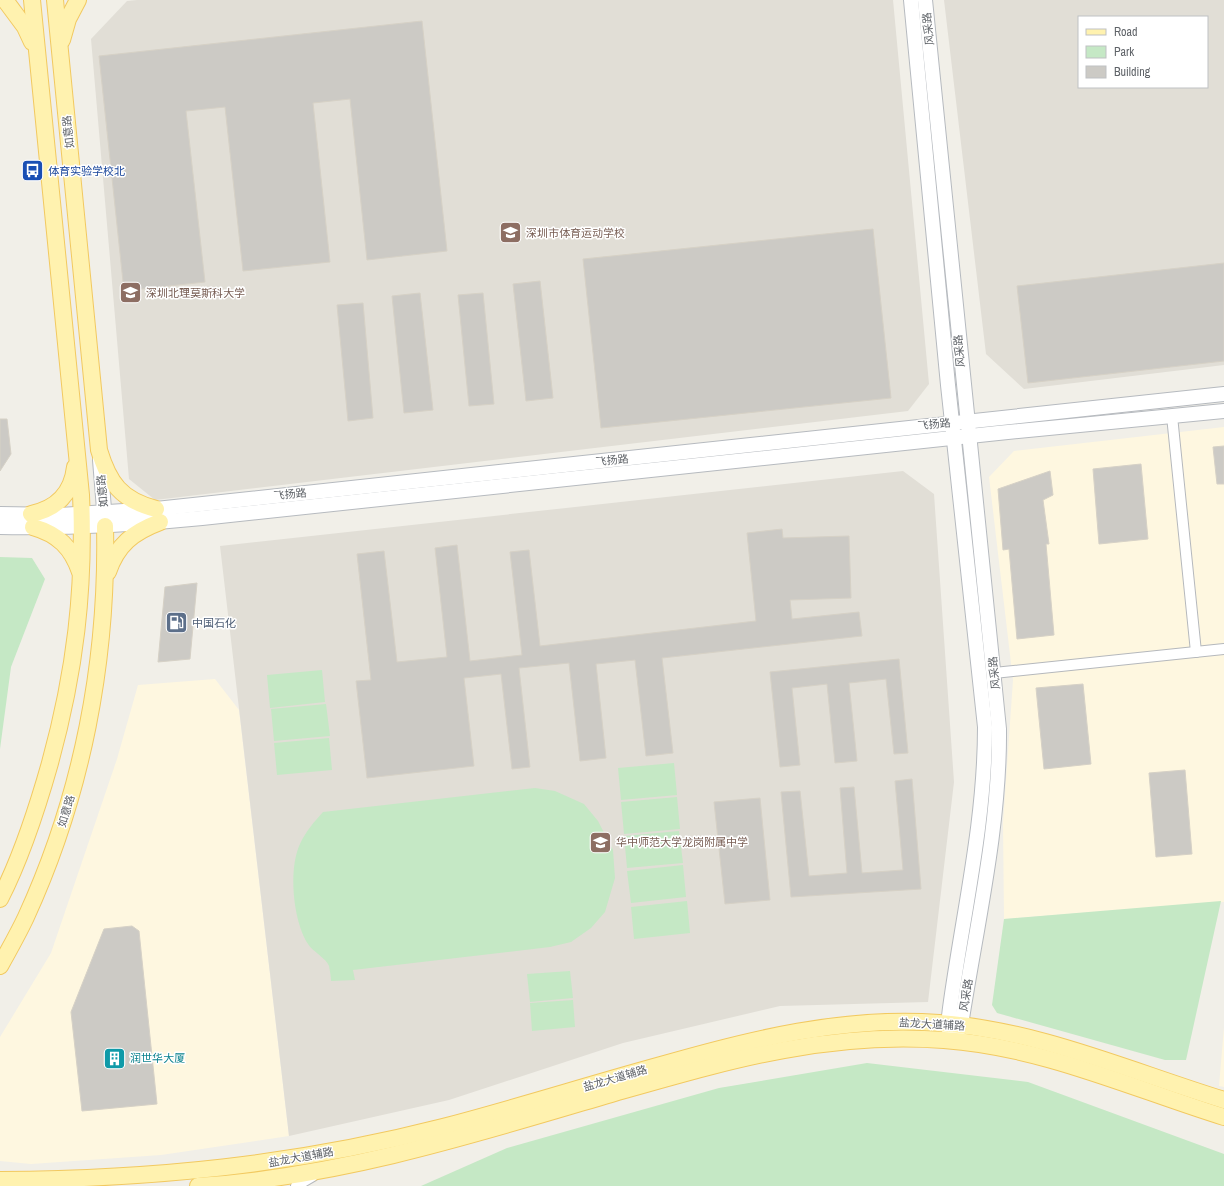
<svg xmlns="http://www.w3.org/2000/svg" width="1224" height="1186" font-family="'Archivo Narrow','Noto Sans SC',sans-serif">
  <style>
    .commercial { fill: #fef7e0 }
    .education { fill: #e1ded6; fill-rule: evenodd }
    .green { fill: #c5e8c5 }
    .building { fill: #cccac5; stroke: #d6d1c6 }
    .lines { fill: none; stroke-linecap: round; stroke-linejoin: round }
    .street-casing { stroke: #b5b8bc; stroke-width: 12 }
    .secondary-casing { stroke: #b6babf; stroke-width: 16 }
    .primary-casing { stroke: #f2c960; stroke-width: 18 }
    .street { stroke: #fff; stroke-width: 10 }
    .secondary { stroke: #fff; stroke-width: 14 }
    .primary { stroke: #fff2af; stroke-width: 16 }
    .labels { text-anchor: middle; stroke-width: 3; stroke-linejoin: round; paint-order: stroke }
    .street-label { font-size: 11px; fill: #5f6368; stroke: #fff }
    .transit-label { font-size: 11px; fill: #164399; stroke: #fff; text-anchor: start }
    .education-label { font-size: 11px; fill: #785e54; stroke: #fff; text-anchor: start }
    .service-label { font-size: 11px; fill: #4e5e75; stroke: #fff; text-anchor: start }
    .culture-label { font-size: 11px; fill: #0d838f; stroke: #fff; text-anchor: start }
  </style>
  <rect width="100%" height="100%" fill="#f1efe8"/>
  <!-- commercial -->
  <g class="commercial">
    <path d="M1224 427V902L1004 919 1003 823 1013 680 989 477 1014 451Z"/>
    <path d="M215 679 239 710 289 1136 161 1155 31 1164 0 1161V1037L51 953 117 759 138 685Z"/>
    <path d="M1224 1027V1087L1219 1086Z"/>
  </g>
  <!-- education -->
  <g class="education">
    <path d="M137 0H893L929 384 908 411 155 500 129 479 91 39 127 1Z"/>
    <path d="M944 0H1224V365L1024 389 986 354ZM1079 17H1207V87H1079Z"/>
    <path d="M903 471 934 494 954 782 928 1002 780 1006 623 1043 449 1100 289 1136 220 546Z"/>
  </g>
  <!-- green -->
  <g class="green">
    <path d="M0 557 32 558 45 579 11 667 0 749Z"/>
    <path d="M322 670 325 702 270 708 267 675Z"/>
    <path d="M326 704 330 736 274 741 271 709Z"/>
    <path d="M329 738 332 770 277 775 274 743Z"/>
    <path d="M674 763 677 795 621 800 618 768Z"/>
    <path d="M535 788 555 791 584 804 598 821 613 850 615 878 605 912 591 928 571 942 550 947 353 970 355 980 331 981C331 977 330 971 329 966 326 958 313 952 308 944 293 921 288 869 300 844 306 831 314 822 323 812Z"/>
    <path d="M677 797 680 829 624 834 621 802Z"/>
    <path d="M679 831 683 863 627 868 624 836Z"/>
    <path d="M683 865 686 897 631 903 627 871Z"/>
    <path d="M687 901 690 933 634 939 631 907Z"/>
    <path d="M1221 901 1186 1060H1165L997 1013 992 1005 1004 919Z"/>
    <path d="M570 971 573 998 530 1002 527 974Z"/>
    <path d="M573 1000 575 1027 532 1031 530 1003Z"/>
    <path d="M867 1063 1028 1082 1224 1154V1186H421L507 1148 719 1088Z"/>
  </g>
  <!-- building -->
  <g class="building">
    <path d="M422 21 447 251 367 260 350 99 313 103 330 262 243 271 225 107 186 111 205 282 124 291 99 56Z"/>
    <path d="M873 229 891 398 601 428 583 259Z"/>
    <path d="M1224 263V361L1028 383 1017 286Z"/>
    <path d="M540 281 553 398 526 401 513 284Z"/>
    <path d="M420 293 433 410 404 413 392 296Z"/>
    <path d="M483 293 494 404 469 406 458 295Z"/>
    <path d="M363 303 373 418 348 421 337 305Z"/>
    <path d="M0 419H7L11 454 0 471Z"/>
    <path d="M1224 446V484H1217L1213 447Z"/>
    <path d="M1141 464 1148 539 1099 544 1093 469Z"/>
    <path d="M1050 471 1053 495 1043 500 1049 544H1046L1054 635 1017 639 1009 549 1003 550 998 489Z"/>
    <path d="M782 529 783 538 849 536 851 598 790 600 792 619 859 612 862 636 662 658 673 753 646 756 635 660 596 664 606 758 580 761 569 663 519 668 530 767 512 769 501 674 464 678 474 766 367 778 356 681 371 680 357 554 384 551 397 662 447 657 435 548 457 545 470 661 522 655 510 552 529 550 540 646 756 621 747 533Z"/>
    <path d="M197 583 190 659 158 662 165 587Z"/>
    <path d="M899 659 908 753 894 754 886 679 849 683 857 761 835 763 827 684 792 688 800 765 780 767 770 672Z"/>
    <path d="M1083 684 1091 764 1044 769 1036 688Z"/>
    <path d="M1185 770 1192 854 1156 857 1149 773Z"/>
    <path d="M912 779 921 889 791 897 781 792 800 791 809 876 847 873 840 788 854 787 862 873 903 870 895 781Z"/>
    <path d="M760 798 770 900 725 904 714 802Z"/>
    <path d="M132 926 139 931 157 1104 82 1111 71 1012 104 929Z"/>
  </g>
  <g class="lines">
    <defs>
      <g id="street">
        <path d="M1172 416 1196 652"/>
        <path d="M994 673 1224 649"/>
        <path d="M296 1186 313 1176"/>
      </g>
      <g id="secondary">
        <path d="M911 0 948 385 985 727C985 823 963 913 950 1008L948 1024 950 1035"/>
        <path d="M925 0 999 729C1000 828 976 927 961 1025L956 1035"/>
        <path d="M100 460 105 521"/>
        <path d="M0 514 60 515 156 509 1224 394"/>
        <path d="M0 527C68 528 134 525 202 518L998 433 1224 411"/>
      </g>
      <g id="primary">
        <path d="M5 0 25 27 32 42"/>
        <path d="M55 0 99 450C109 483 121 500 156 509"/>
        <path d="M62 40 68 19 78 0"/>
        <path d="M31 514C56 509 72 494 75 467"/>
        <path d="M33 527C58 534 72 548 80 572"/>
        <path d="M108 572C117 545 133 532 160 522"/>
        <path d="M0 899C22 856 37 809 50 763 75 672 85 590 81 495L32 0"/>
        <path d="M0 966C9 950 18 934 26 917 82 795 108 661 105 526"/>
        <path d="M0 1180C152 1179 295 1165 443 1127 516 1108 588 1085 661 1065 751 1039 844 1016 939 1023 1038 1030 1130 1071 1224 1100"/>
        <path d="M198 1186C340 1177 476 1134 611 1094 724 1062 825 1031 944 1040 1042 1047 1131 1088 1224 1117"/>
      </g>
    </defs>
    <!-- street casing -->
    <use href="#street" class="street-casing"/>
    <!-- secondary casing -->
    <use href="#secondary" class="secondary-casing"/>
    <!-- primary casing -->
    <use href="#primary" class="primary-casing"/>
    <!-- street -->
    <use href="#street" class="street"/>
    <!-- secondary -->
    <use href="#secondary" class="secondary"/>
    <!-- primary -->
    <use href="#primary" class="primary"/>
  </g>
  <!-- icons -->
  <defs>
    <symbol id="bus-square" viewBox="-11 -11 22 22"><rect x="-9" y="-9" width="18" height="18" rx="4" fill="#1a4fb4" stroke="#fff"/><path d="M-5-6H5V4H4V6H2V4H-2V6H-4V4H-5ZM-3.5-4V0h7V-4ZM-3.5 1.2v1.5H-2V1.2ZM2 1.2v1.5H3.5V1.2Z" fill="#fff"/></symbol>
    <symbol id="school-square" viewBox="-11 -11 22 22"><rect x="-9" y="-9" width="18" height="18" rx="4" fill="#8d6e63" stroke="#fff"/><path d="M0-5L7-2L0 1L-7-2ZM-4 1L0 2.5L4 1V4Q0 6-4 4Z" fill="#fff"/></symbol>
    <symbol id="university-square" viewBox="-11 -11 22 22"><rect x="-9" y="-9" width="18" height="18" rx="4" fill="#8d6e63" stroke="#fff"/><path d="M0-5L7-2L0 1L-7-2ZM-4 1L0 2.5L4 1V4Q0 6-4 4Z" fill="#fff"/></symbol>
    <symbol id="fuel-square" viewBox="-11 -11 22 22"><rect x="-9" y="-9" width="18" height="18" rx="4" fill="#5c6f8a" stroke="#fff"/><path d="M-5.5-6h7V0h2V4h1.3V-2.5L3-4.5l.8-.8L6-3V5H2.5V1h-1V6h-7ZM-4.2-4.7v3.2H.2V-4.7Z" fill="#fff"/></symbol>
    <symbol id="building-square" viewBox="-11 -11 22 22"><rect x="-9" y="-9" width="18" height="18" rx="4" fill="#0f9aa8" stroke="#fff"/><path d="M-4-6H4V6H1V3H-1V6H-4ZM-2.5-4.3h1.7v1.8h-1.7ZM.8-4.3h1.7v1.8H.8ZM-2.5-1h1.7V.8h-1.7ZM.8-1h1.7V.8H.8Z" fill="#fff"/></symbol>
  </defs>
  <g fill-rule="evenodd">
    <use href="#bus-square" x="20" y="158" width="25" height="25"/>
    <use href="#school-square" x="498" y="220" width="25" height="25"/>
    <use href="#university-square" x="118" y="280" width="25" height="25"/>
    <use href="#fuel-square" x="164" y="610" width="25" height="25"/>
    <use href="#school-square" x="588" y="830" width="25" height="25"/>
    <use href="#building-square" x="102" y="1046" width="25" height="25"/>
  </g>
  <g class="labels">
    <!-- street labels -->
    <g class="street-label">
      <text transform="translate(928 29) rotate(-96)" y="4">风采路</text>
      <text transform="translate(68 132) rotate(-96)" y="4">如意路</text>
      <text transform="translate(959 351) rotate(-95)" y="4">风采路</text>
      <text transform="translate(934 424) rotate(-6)" y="4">飞扬路</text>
      <text transform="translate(612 460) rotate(-6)" y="4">飞扬路</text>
      <text transform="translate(102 491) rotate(-95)" y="4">如意路</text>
      <text transform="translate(290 494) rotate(-6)" y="4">飞扬路</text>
      <text transform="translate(994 673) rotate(-96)" y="4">风采路</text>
      <text transform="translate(66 811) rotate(-73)" y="4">如意路</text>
      <text transform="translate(966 995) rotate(-81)" y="4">风采路</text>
      <text transform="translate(932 1024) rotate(3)" y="4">盐龙大道辅路</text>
      <text transform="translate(615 1078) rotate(-16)" y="4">盐龙大道辅路</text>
      <text transform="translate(301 1157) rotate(-10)" y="4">盐龙大道辅路</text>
    </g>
    <!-- transit labels -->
    <g class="transit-label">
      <text x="48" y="175">体育实验学校北</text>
    </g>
    <!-- education labels -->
    <g class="education-label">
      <text x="526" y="237">深圳市体育运动学校</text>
      <text x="146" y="297">深圳北理莫斯科大学</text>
      <text x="616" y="846">华中师范大学龙岗附属中学</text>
    </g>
    <!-- service labels -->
    <g class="service-label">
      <text x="192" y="627">中国石化</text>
    </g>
    <!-- culture labels -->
    <g class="culture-label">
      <text x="130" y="1062">润世华大厦</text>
    </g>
  </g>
  <!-- legend -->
  <rect x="1078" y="16" width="130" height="72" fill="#ffffff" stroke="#bfc1c3"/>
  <rect x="1086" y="29" width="20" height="6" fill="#fff2af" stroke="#bfc1c3"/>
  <text x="1114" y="36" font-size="12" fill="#5f6368">Road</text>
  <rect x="1086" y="46" width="20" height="12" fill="#c5e8c5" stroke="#bfc1c3"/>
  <text x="1114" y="56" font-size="12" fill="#5f6368">Park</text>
  <rect x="1086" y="66" width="20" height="12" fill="#cccac5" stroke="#bfc1c3"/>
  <text x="1114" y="76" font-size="12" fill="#5f6368">Building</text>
</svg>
